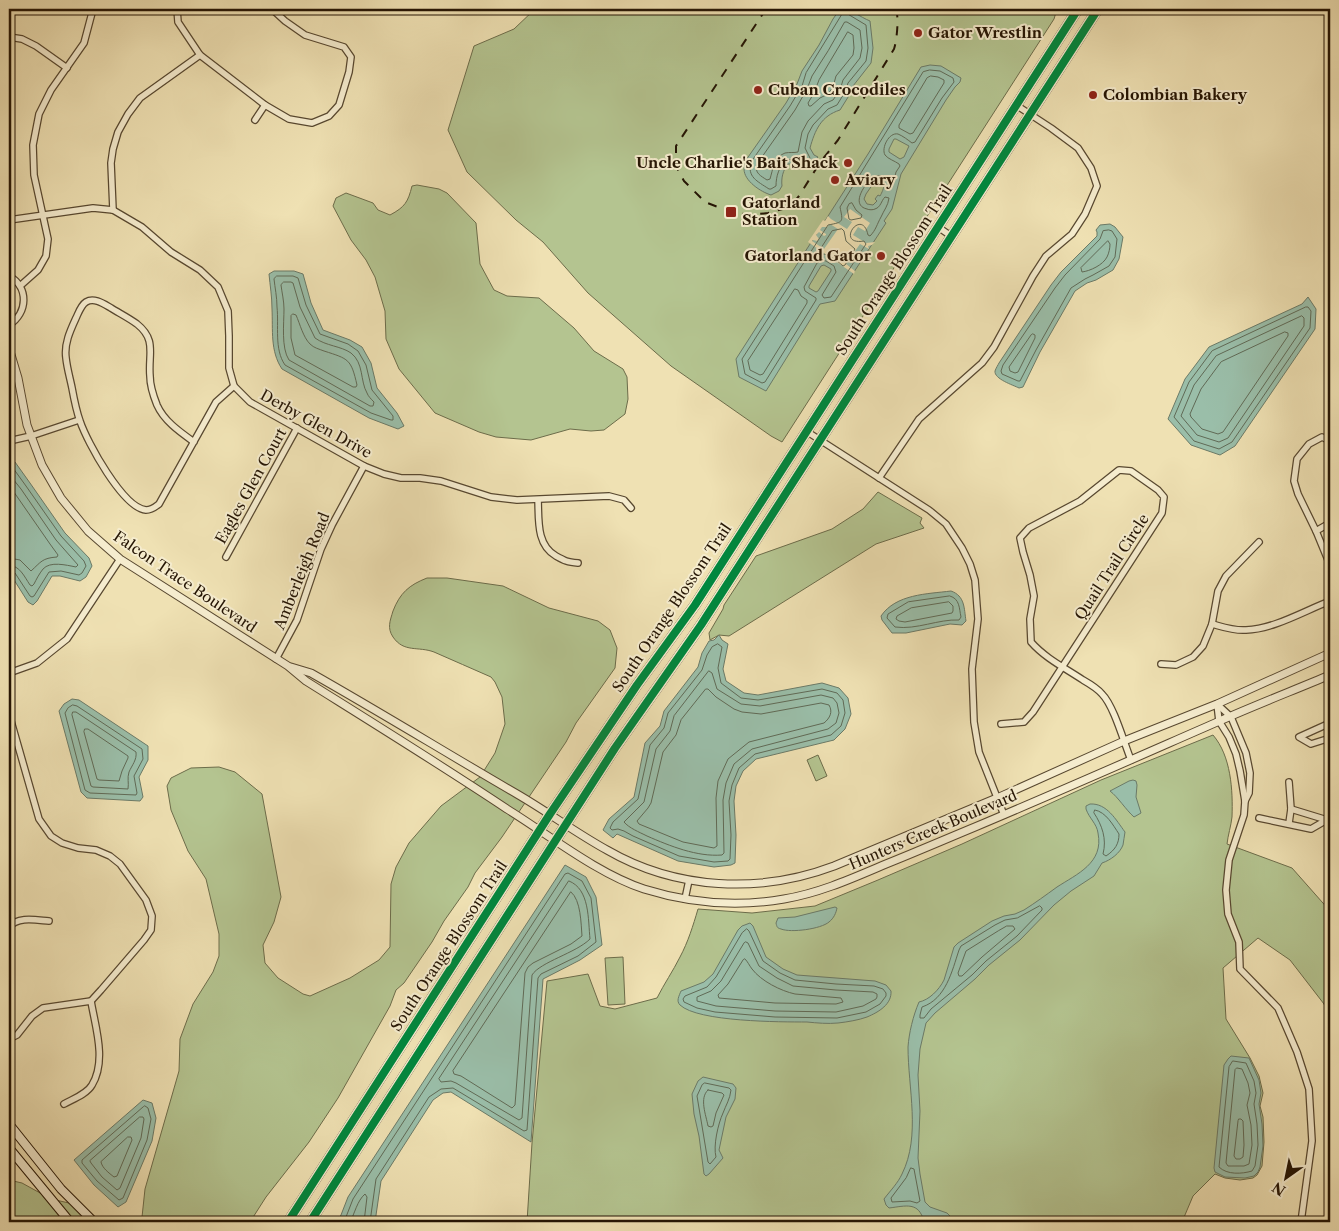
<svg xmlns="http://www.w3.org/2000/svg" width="1339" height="1231" font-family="'Libre Caslon Text',serif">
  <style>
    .green { fill: #b4c490; stroke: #6c6c4a }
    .water { fill: #9abea9; stroke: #6b7a67; fill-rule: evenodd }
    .pier { fill: #efe1b3; fill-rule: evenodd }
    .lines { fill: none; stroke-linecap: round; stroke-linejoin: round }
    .shore { stroke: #606a56; stroke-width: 1 }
    .minor-casing { stroke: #584830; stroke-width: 8 }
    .tertiary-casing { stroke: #584830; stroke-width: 9 }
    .secondary-casing { stroke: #251504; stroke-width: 10 }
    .primary-casing { stroke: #251504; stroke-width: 11 }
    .minor { stroke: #f5ecce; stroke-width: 5.5 }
    .tertiary { stroke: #f5ecce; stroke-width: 7 }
    .secondary { stroke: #f5ecce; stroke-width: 8 }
    .primary { stroke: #e8c07a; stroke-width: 9 }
    .rail { stroke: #251504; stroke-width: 2; stroke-dasharray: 9 9; stroke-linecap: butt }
    .cycleway-casing { stroke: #f5ecce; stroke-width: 11 }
    .cycleway { stroke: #00873e; stroke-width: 8 }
    .poi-dot { fill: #8f2418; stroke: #f5ecce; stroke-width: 2 }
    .labels { text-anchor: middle; stroke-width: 4; stroke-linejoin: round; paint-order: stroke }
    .poi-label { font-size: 15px; font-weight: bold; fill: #251504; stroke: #f5ecce; text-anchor: start }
    .street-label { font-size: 15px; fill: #251504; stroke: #f5ecce }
  </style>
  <rect width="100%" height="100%" fill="#efe1b3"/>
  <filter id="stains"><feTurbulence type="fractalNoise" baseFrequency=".004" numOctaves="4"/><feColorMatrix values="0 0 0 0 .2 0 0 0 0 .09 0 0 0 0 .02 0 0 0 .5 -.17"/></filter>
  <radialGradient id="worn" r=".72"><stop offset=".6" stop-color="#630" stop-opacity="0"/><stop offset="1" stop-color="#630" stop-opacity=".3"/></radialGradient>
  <!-- green -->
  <g class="green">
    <path d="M535 9H1057L1054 19 782 442 771 436 671 366 588 293 543 242 516 220 467 172 448 130 474 46 514 29Z"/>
    <path d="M417 185 439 189 447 193 476 223 480 264 494 290 507 296 539 298 574 328 594 351 623 369 627 377 628 399 625 414 604 430 591 431 570 429 531 440 496 437 479 432 435 413 399 369 386 339 385 311 375 277 366 260 351 240 333 206 336 198 346 193 373 203 378 210 390 215C405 207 408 202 412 186Z"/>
    <path d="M878 492 922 518 920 523 924 528 876 544 729 636 719 635 710 640 709 633 723 609 724 605 756 556 832 529 863 509Z"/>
    <path d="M427 578H447L503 586 549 608 598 621 610 630 617 648 615 668 576 723 566 742 502 837 475 873 468 887 444 921 432 942 404 983 396 990 390 1006 338 1098 309 1142 266 1197 250 1222H139L142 1217 145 1189 179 1071 180 1039 193 1004 213 972 219 956V934L206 879 188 851 171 810 167 786 171 778 191 768 219 767 235 772 262 794 281 897 274 922 263 945 265 963 278 978 303 994 310 996 350 978 379 960 390 947 391 884 396 867 409 843 441 806 480 777 495 753 505 724 502 697 495 682 491 677C472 669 453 660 434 652 418 646 404 653 393 637 387 628 390 621 393 611 400 593 409 585 427 578Z"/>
    <path d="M1213 735C1231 756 1233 790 1232 817 1231 826 1228 835 1227 844L1292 868 1330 911V1020L1324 1004 1290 960 1258 938 1223 968 1226 1019 1250 1058 1259 1076 1263 1093 1260 1106 1263 1117 1264 1142 1262 1166 1257 1175 1253 1178 1240 1180 1225 1178 1215 1174 1193 1196 1182 1222H527L532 1143 547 981 588 974 600 1006 615 1009 657 998C664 984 673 971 680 957 688 942 693 926 698 909L752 913 815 906 878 880 962 844 1101 780Z"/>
    <path d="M818 755 827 776 816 781 807 760Z"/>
    <path d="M623 957 625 1004 608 1005 605 958Z"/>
    <path d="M9 1180 22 1183 51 1199 69 1203 94 1222H9Z"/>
  </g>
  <!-- water -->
  <g class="water">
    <path d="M840 9C851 9 860 17 870 21L873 48 871 63 853 86 850 94 840 110C821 116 815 130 810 148L814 155 818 157 810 168 796 164H788C783 170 781 178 782 186L779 191 771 195C761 192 744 181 744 169 744 166 745 163 746 160L786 103 797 84 802 71 819 45 833 19Z"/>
    <path d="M930 65 941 66 961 78 960 82 955 87 946 100 901 174 892 209 884 221 886 223 835 301 820 304 766 391 739 377 736 359 868 154 921 67ZM894 139H896L909 146 904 157 900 159 889 152V149ZM875 181C888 178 884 189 880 196L878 195 875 199 877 201 873 205 867 204 864 199 866 194ZM824 265 831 269V271L818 291 816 292 809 288V286L821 266Z"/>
    <path d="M1110 224 1115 227 1123 237 1119 259 1113 270 1096 280 1087 283 1075 291 1040 352 1023 387 1019 388C1013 385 994 379 995 371 996 368 998 365 999 363L1051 285 1061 272 1097 236V232L1096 230 1100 225Z"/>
    <path d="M274 271H294L303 274 311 303 323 330 350 340 362 347 371 363 377 388 397 413 404 426 398 429 369 418 282 369C270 351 273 330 272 309 272 297 270 285 269 274Z"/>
    <path d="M1308 297 1316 309 1315 329 1235 446 1220 455 1191 445 1168 419 1185 379 1209 347 1302 304Z"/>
    <path d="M9 462H15L30 483 65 533 89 558 92 566 86 577 80 581 60 576H52L37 601 33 605 28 602 9 572Z"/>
    <path d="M951 591C965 596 964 608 966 621L962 625 950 624 906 633H892L882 620 881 616C896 594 927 594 951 591Z"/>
    <path d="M719 635 722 640 728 644 723 669 726 681 744 693 758 695 822 683 839 688 848 698 851 714 845 729 834 740 756 759 743 771 736 786 734 801 736 835 735 863 731 865 714 867 678 861 617 834 613 838 603 830 609 819 634 797 645 743 660 726 664 711 698 667 702 653 709 641 714 640Z"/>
    <path d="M72 699 79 700 148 746V760L139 777 143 797 140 801 87 798 81 792 59 711 64 704Z"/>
    <path d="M1133 780 1136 781 1137 785 1136 797 1141 813 1134 817C1126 810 1118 797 1110 791L1129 781Z"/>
    <path d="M1090 804C1107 803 1116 820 1125 832 1124 836 1124 841 1123 845 1120 853 1111 860 1102 863L1094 876 1071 891 1054 905 1020 940 989 965 975 979 935 1013 926 1023 920 1049 918 1075 920 1111 918 1158 920 1174 925 1202 930 1207 947 1213 956 1222H924C919 1201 906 1206 889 1208L886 1205 884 1199C890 1191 898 1183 902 1174 921 1136 908 1088 908 1047 909 1033 913 1016 919 1002 929 1000 939 990 944 980L954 947 958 943 992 921 1004 916 1015 914 1024 910C1035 903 1046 895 1057 887 1077 874 1104 863 1098 833 1097 824 1089 818 1086 809V806Z"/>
    <path d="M565 865 586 877 596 897 602 945 580 960 543 979 531 1142 451 1092 443 1093 433 1100 381 1181 375 1222H337L341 1215 348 1197Z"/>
    <path d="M835 907 837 908C836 913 834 918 829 922 821 929 791 933 781 929 777 928 777 927 776 923L778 918 795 917Z"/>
    <path d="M750 923 753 926 766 957 783 969 797 975 875 981 886 985 891 991C892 1004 879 1012 867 1017 859 1020 847 1022 838 1023 828 1024 817 1023 807 1022 781 1022 698 1022 680 1005 676 1001 679 996 681 991L704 982 713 974 738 930 742 926Z"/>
    <path d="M1231 1056 1249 1058 1259 1080 1261 1093 1259 1104 1262 1124 1263 1146 1260 1167 1258 1172 1254 1176 1245 1178 1225 1177 1215 1172 1214 1168 1224 1065 1228 1059Z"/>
    <path d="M703 1077 733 1084 736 1088 735 1099 726 1117 719 1150 723 1158 709 1174 706 1176 704 1174 699 1136 694 1114 692 1094 698 1081Z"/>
    <path d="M143 1100 152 1103 156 1118 152 1141 126 1202 118 1207 94 1185 74 1160Z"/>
  </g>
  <!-- pier -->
  <path class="pier" d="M850 209 870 223 865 231 858 227 853 235 866 243 875 242 872 245 868 246 869 249 860 244 846 264 855 271 854 274 808 242 823 220 825 221 828 216 831 219 847 229 852 222 844 217ZM830 224 838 229 824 249 812 241 813 240 817 241 819 239 816 235 819 232 824 236 826 235V234L820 230 822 227H827Z"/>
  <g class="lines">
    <!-- shore -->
    <g class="shore">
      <path d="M843 13H846L866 25 868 48 866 61 848 83 845 92 837 105 828 109 813 125 808 134 805 148 810 158 809 160C802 162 794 158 786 160 779 167 776 176 776 186L771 189H769C757 181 747 177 751 162L790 106 802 86 806 73Z"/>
      <path d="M845 22H847L860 30 862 48 860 58 843 80 840 90 833 100 824 104 808 121 802 132 798 152C794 153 790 152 785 153 774 157 773 169 770 179L767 180C761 176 754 173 757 164L795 110 807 89 812 76 828 51Z"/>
      <path d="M848 32 853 35 854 48 853 55 836 76 833 87 828 94 820 98 811 106H809L808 103 814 93 819 80Z"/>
      <path d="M930 70 940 71 953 78 954 82 942 98 915 142 912 143C908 140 903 136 898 134 889 132 881 148 885 155 888 159 895 161 899 164L900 166 896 172 893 184H890C881 170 873 175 865 186 860 193 854 206 867 209 869 210 873 210 875 209 881 207 881 201 885 197L889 198C888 206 884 210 881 217 877 224 876 230 870 236L868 235C862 206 834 246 864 241L866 244 831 297 824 298 822 295 836 272 834 266 826 261 822 260 817 263 804 287 805 291 816 298V300L765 382 762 383 745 374 742 359 828 225C844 222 843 222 840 207L923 72Z"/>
      <path d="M931 76 938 77 944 80V83L913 133 910 134 899 128V125L927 78Z"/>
      <path d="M852 203 856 210 862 215 861 218 851 220 849 219 847 208 849 204Z"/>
      <path d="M842 229 844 231 846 241 855 249 845 265 843 266C836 260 831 254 821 254L819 251 832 231Z"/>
      <path d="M1109 230 1112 231 1117 239 1115 257 1109 266 1093 275 1085 279 1071 288 1036 350 1020 381H1018L1002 374 1001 371 1003 365 1055 288 1065 275 1100 239 1103 231Z"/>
      <path d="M1108 241 1110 244C1110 248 1109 253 1107 257 1103 265 1090 271 1082 272L1081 268Z"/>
      <path d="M277 276H293L298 278 306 305 320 334 348 344 358 351 366 365 372 390 393 416V420H391L371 413 285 365C274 349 279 326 277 307 277 297 275 288 274 279Z"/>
      <path d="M284 282H291L293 283 300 307 315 338C326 346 341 346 351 353 364 363 360 381 367 393 368 396 371 399 374 402L373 406H370L289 360C281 348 284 323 284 309 284 301 282 293 281 285Z"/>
      <path d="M795 289 798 290 801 296 807 300V303L763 374 760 375 750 370 748 361Z"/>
      <path d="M1306 307H1308L1311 311 1310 328 1232 442 1219 449 1194 441 1174 417 1189 382 1212 351Z"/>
      <path d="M293 314 296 315C300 324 303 337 310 344 314 348 319 349 324 351 349 359 351 359 357 385L356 387H353L295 355 291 338V316Z"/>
      <path d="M1302 316 1304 318V326L1228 438 1219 442 1197 435 1181 416 1194 385 1216 356Z"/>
      <path d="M1285 332 1288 333V336L1223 432 1218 434 1202 429 1191 417 1190 414 1201 389 1221 362Z"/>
      <path d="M1033 334 1035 335V338L1018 372 1015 373 1010 371 1009 367 1031 335Z"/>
      <path d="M9 467 13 468 26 486 61 536 84 561 86 566 82 573 79 575 61 571 49 572 34 596 32 597 30 596 15 573 9 571"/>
      <path d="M9 474 21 489 56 540 78 565 76 567C66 565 50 561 43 569 39 574 36 580 34 584L32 586 30 585C24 576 20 566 9 565"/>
      <path d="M9 485 50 544 58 555 57 557C42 558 41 562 31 571L20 560 9 558"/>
      <path d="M950 596C960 599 959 608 961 617L959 620C938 619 917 630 895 627L887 618 888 614 908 602Z"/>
      <path d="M949 602 953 606V611L952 613 905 622 899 621 896 619 897 616 911 608Z"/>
      <path d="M718 644 722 647 718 668 721 683 741 698 758 700 822 689 837 693 843 700 845 713 841 726 831 735 755 754 739 768 732 785 729 801 731 835 730 859 728 861 714 862 679 856 633 836 624 831 618 829 612 830 610 828 613 822 638 799 650 745 664 728 668 713 702 670 707 655 712 647Z"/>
      <path d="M709 671 712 673 717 689 741 704 760 706 821 695 833 698 837 703 839 713 836 723 828 729 752 749 734 764 726 783 723 800 724 853 722 855C697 857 670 846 647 836 639 832 629 828 624 822L644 802 656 749 670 731 674 716Z"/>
      <path d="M706 689H708L716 697 734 709 742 712 761 714 821 703 829 705C833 712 830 718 824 723L749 742 728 759 718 781 716 798 717 846 714 848 683 842 639 824 637 821 648 808 651 803 663 752 676 735 681 720Z"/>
      <path d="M73 705 77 706 142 749 143 759 134 776 137 793 136 795 90 793 85 790 65 713 68 708Z"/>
      <path d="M73 712H76L136 752C137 760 132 765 129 772 127 778 129 783 128 789L93 787 91 786 72 715Z"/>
      <path d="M85 729H88L128 756V758L122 771 119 781 99 780 97 779 84 732Z"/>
      <path d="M1095 810C1106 812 1113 825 1119 834 1119 844 1115 850 1106 856L1103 854C1107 839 1102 825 1094 813Z"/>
      <path d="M569 881C590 889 588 920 590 939 576 953 540 962 532 975L522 1118 519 1120 456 1083 451 1081 441 1082 439 1079Z"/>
      <path d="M571 892C581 900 581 924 582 936L571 944 533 963 528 967 525 973 515 1105 512 1108 461 1076 454 1074 453 1071Z"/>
      <path d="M1040 906 1042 908V910L1017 936 986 961 972 975 931 1009 924 1018H920V1015L922 1007C946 999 952 971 959 950L961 946 995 925 1005 920 1017 918Z"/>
      <path d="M1007 926H1013L1015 929 982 957 962 976H959L958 973 966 951 998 931Z"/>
      <path d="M747 929 749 931 763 961 780 973 795 980 836 984 874 986 883 989 886 993V996L880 1004 866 1012 837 1018 775 1017 715 1012 697 1008 684 1002 683 999 685 996 707 987 716 977 742 933Z"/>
      <path d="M746 942 748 943 759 966 777 978 793 986 836 990 873 992 877 994V997L876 999 863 1006 836 1012 775 1011 716 1006 697 1001V997L711 991 721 981 744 943Z"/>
      <path d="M745 959C748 962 749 965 752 969 761 981 781 991 795 994L841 998 843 1002 836 1004 775 1003 719 998 718 995 728 984 743 960Z"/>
      <path d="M1233 1061 1246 1063 1254 1081 1256 1093 1254 1104 1257 1124 1258 1145 1255 1166 1252 1171C1242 1174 1227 1175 1219 1167L1229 1067Z"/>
      <path d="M1237 1068 1242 1069 1248 1083 1250 1093 1247 1105 1251 1125 1252 1145 1249 1164 1244 1166H1228L1226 1163 1235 1070Z"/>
      <path d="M705 1083 729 1088 731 1090C730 1099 726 1105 723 1113 718 1124 713 1146 716 1157L710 1164 708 1162 697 1096 702 1085Z"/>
      <path d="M708 1090 722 1093 724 1095 716 1113 713 1126 711 1127 708 1126C706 1115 699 1098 708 1090Z"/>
      <path d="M145 1106 148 1108 151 1119 147 1140 123 1198 119 1200 97 1181 82 1163V1160L143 1107Z"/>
      <path d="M140 1117H143L144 1119 141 1138 120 1188 117 1190 102 1177 91 1163 90 1161Z"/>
      <path d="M1239 1119H1241L1243 1121 1244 1145 1243 1157 1240 1159H1236L1234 1156 1238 1121Z"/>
      <path d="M128 1137H131L132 1140 117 1176 114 1177C109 1173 102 1168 101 1162Z"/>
      <path d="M911 1168 914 1169 920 1201 917 1203 910 1201 892 1202 891 1198 906 1178Z"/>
      <path d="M343 1222 346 1217 353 1199 565 874 568 873 582 881 591 898 596 942 578 956 541 974 538 978 527 1130 524 1131 453 1088 441 1089 429 1097 376 1179 370 1222"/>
      <path d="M350 1222C355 1213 357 1201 365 1194L367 1197 364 1222"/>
    </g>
    <defs>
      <g id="minor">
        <path d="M177 9 178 22 200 55 265 105 289 119 312 123 329 116 339 105 349 72 351 57 344 47 305 35 285 21 272 9"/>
        <path d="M9 37 22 39 36 46 67 68"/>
        <path d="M255 120 265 105"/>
        <path d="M113 210 111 163 113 149 118 132 128 114 140 98 200 55"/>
        <path d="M9 220 93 208 113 210 142 227 171 252 200 270 218 287 228 311 229 336V368L234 386 250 402 364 466 384 474 401 478H420L441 481 491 497 517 500 609 496 624 500 631 508"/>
        <path d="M938 227 951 236"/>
        <path d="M9 276C29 287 28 313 9 325"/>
        <path d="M20 286 38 270 46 256 48 239 34 175 33 145 39 114 51 90 84 43 93 9"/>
        <path d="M806 431 929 510 946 524 962 548 970 564 975 580 978 619 972 669 974 722 979 752 1004 815"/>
        <path d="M9 441 31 436 79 420"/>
        <path d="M1330 441 1322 437 1309 444 1297 459 1294 481 1298 494 1316 531 1330 565"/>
        <path d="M194 442C180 432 164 421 157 405 153 395 150 386 150 376 148 354 157 340 137 324 129 318 119 313 111 308 104 304 94 297 86 302 81 305 78 314 76 318 70 331 64 344 66 358 67 368 70 378 72 388 74 399 76 410 80 421 87 442 123 508 146 510 152 510 155 507 159 504L216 402 234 386"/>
        <path d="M879 478 919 419 982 363 994 347 1033 276 1046 256 1072 234 1085 214 1097 186 1091 168 1078 148 1051 128 1016 105"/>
        <path d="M538 500C539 519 536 545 556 556 565 561 567 562 578 563"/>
        <path d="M1316 531 1330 523"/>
        <path d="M226 557 297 428"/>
        <path d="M1212 624C1223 627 1234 631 1246 630 1274 629 1304 611 1330 601"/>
        <path d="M276 659 297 620 321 549 332 525 364 466"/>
        <path d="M1161 664 1176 665 1193 657 1203 646 1212 624 1218 591 1226 576 1259 542"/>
        <path d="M9 673 37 663 67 639 120 559"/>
        <path d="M1217 704 1219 721 1229 737 1236 754 1240 771 1245 801 1244 815 1229 860 1226 890 1228 914 1239 942 1240 969 1278 1008 1297 1052 1309 1089 1312 1141 1301 1222"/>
        <path d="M1217 704 1231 717 1246 753 1250 773 1249 793 1245 801"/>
        <path d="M9 714 39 819 51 836 62 843 78 848 96 850 110 856 120 864 146 900 152 916 151 930 144 940 101 990 91 1001 43 1008 32 1016 17 1035 9 1039"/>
        <path d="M1330 723 1299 737 1311 744 1330 738"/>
        <path d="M1001 724 1024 722 1033 712 1162 513 1164 497 1158 490 1131 471 1119 470 1080 501 1029 528 1020 538 1023 552 1030 575 1034 596 1030 619 1031 642C1045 658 1065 668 1083 680 1090 684 1097 688 1102 694 1114 706 1124 743 1131 760"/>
        <path d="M1289 782 1291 809 1289 823"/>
        <path d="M1291 809 1327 820"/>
        <path d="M1259 818 1311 829 1330 818"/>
        <path d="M685 899 689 880"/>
        <path d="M9 927C18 916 36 920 49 921"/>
        <path d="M64 1104C73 1099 87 1094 92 1085 107 1060 95 1026 91 1001"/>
      </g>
      <g id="tertiary">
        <path d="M9 348 18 378 27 425 42 465 61 498 88 531 120 559 288 666 306 681C373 723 441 765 507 809 549 835 598 874 644 889 689 903 738 907 784 899 820 893 853 878 886 864 916 852 946 839 975 827 1056 793 1135 758 1215 723 1253 706 1292 691 1330 675"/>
        <path d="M291 667 311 673C380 712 448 754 517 794 548 812 576 833 607 850 676 890 760 894 834 866L997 798 1124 741 1217 704 1330 653"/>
      </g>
      <g id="secondary">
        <path d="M9 1124 61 1189 94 1222"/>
        <path d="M9 1148 70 1222"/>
      </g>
      <g id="primary">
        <path d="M288 1222 550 814 637 685 695 605 1078 9"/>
        <path d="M310 1222 615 748 701 625 1098 9"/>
      </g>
    </defs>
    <!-- minor casing -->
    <use href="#minor" class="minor-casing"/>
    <!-- tertiary casing -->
    <use href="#tertiary" class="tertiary-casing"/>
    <!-- secondary casing -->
    <use href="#secondary" class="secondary-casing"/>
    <!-- primary casing -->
    <use href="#primary" class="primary-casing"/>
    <!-- minor -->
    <use href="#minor" class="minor"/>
    <!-- tertiary -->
    <use href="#tertiary" class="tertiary"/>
    <!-- secondary -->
    <use href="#secondary" class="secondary"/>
    <!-- primary -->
    <use href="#primary" class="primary"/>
    <!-- rail -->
    <path class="rail" d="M766 9 676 146V166L684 181 705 202 731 212 750 215 768 213 790 207 799 196 821 161 838 140 894 49C897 40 899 17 896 9"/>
    <defs>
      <g id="cycleway">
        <path d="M288 1222 550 814 637 685 695 605 1078 9"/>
        <path d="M310 1222 615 748 701 625 1098 9"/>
      </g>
    </defs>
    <!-- cycleway casing -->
    <use href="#cycleway" class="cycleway-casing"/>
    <!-- cycleway -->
    <use href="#cycleway" class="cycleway"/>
  </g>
  <!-- markers -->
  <g class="poi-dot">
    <circle cx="918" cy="33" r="5"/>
    <circle cx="758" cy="90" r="5"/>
    <circle cx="1093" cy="95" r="5"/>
    <circle cx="848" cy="163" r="5"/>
    <circle cx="835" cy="180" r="5"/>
    <rect x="725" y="206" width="12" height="12" rx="2.5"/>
    <circle cx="881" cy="256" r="5"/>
  </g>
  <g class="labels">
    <!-- poi labels -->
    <g class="poi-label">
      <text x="928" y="38">Gator Wrestlin</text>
      <text x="768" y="95">Cuban Crocodiles</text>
      <text x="1103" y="100">Colombian Bakery</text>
      <text x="838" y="168" text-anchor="end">Uncle Charlie's Bait Shack</text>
      <text x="845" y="185">Aviary</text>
      <text x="742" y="208">Gatorland<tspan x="742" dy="17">Station</tspan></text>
      <text x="871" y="261" text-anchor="end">Gatorland Gator</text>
    </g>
    <!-- street labels -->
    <g class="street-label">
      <text transform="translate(894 270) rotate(-57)" y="5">South Orange Blossom Trail</text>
      <text transform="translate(316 424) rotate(29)" y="5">Derby Glen Drive</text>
      <text transform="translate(251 486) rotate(-61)" y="5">Eagles Glen Court</text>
      <text transform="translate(1112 567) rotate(-57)" y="5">Quail Trail Circle</text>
      <text transform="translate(302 571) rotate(-68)" y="5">Amberleigh Road</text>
      <text transform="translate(185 582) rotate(34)" y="5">Falcon Trace Boulevard</text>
      <text transform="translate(672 608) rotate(-56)" y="5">South Orange Blossom Trail</text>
      <text transform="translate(933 830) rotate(-23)" y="5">Hunters Creek Boulevard</text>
      <text transform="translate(449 946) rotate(-57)" y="5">South Orange Blossom Trail</text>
    </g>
  </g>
  <!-- margin -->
  <rect width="1339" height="1231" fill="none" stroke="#efe1b3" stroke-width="30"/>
  <rect x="10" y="10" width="1319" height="1211" fill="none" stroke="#251504" stroke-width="2.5"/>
  <rect x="15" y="15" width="1309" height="1201" fill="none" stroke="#251504"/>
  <!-- north arrow -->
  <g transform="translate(1286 1178) rotate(213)" stroke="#f5ecce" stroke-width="4" paint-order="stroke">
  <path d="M0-4L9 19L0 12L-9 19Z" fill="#251504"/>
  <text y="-8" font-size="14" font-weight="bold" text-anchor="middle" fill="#251504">N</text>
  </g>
  <rect width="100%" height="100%" filter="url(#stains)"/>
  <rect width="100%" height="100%" fill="url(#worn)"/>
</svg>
